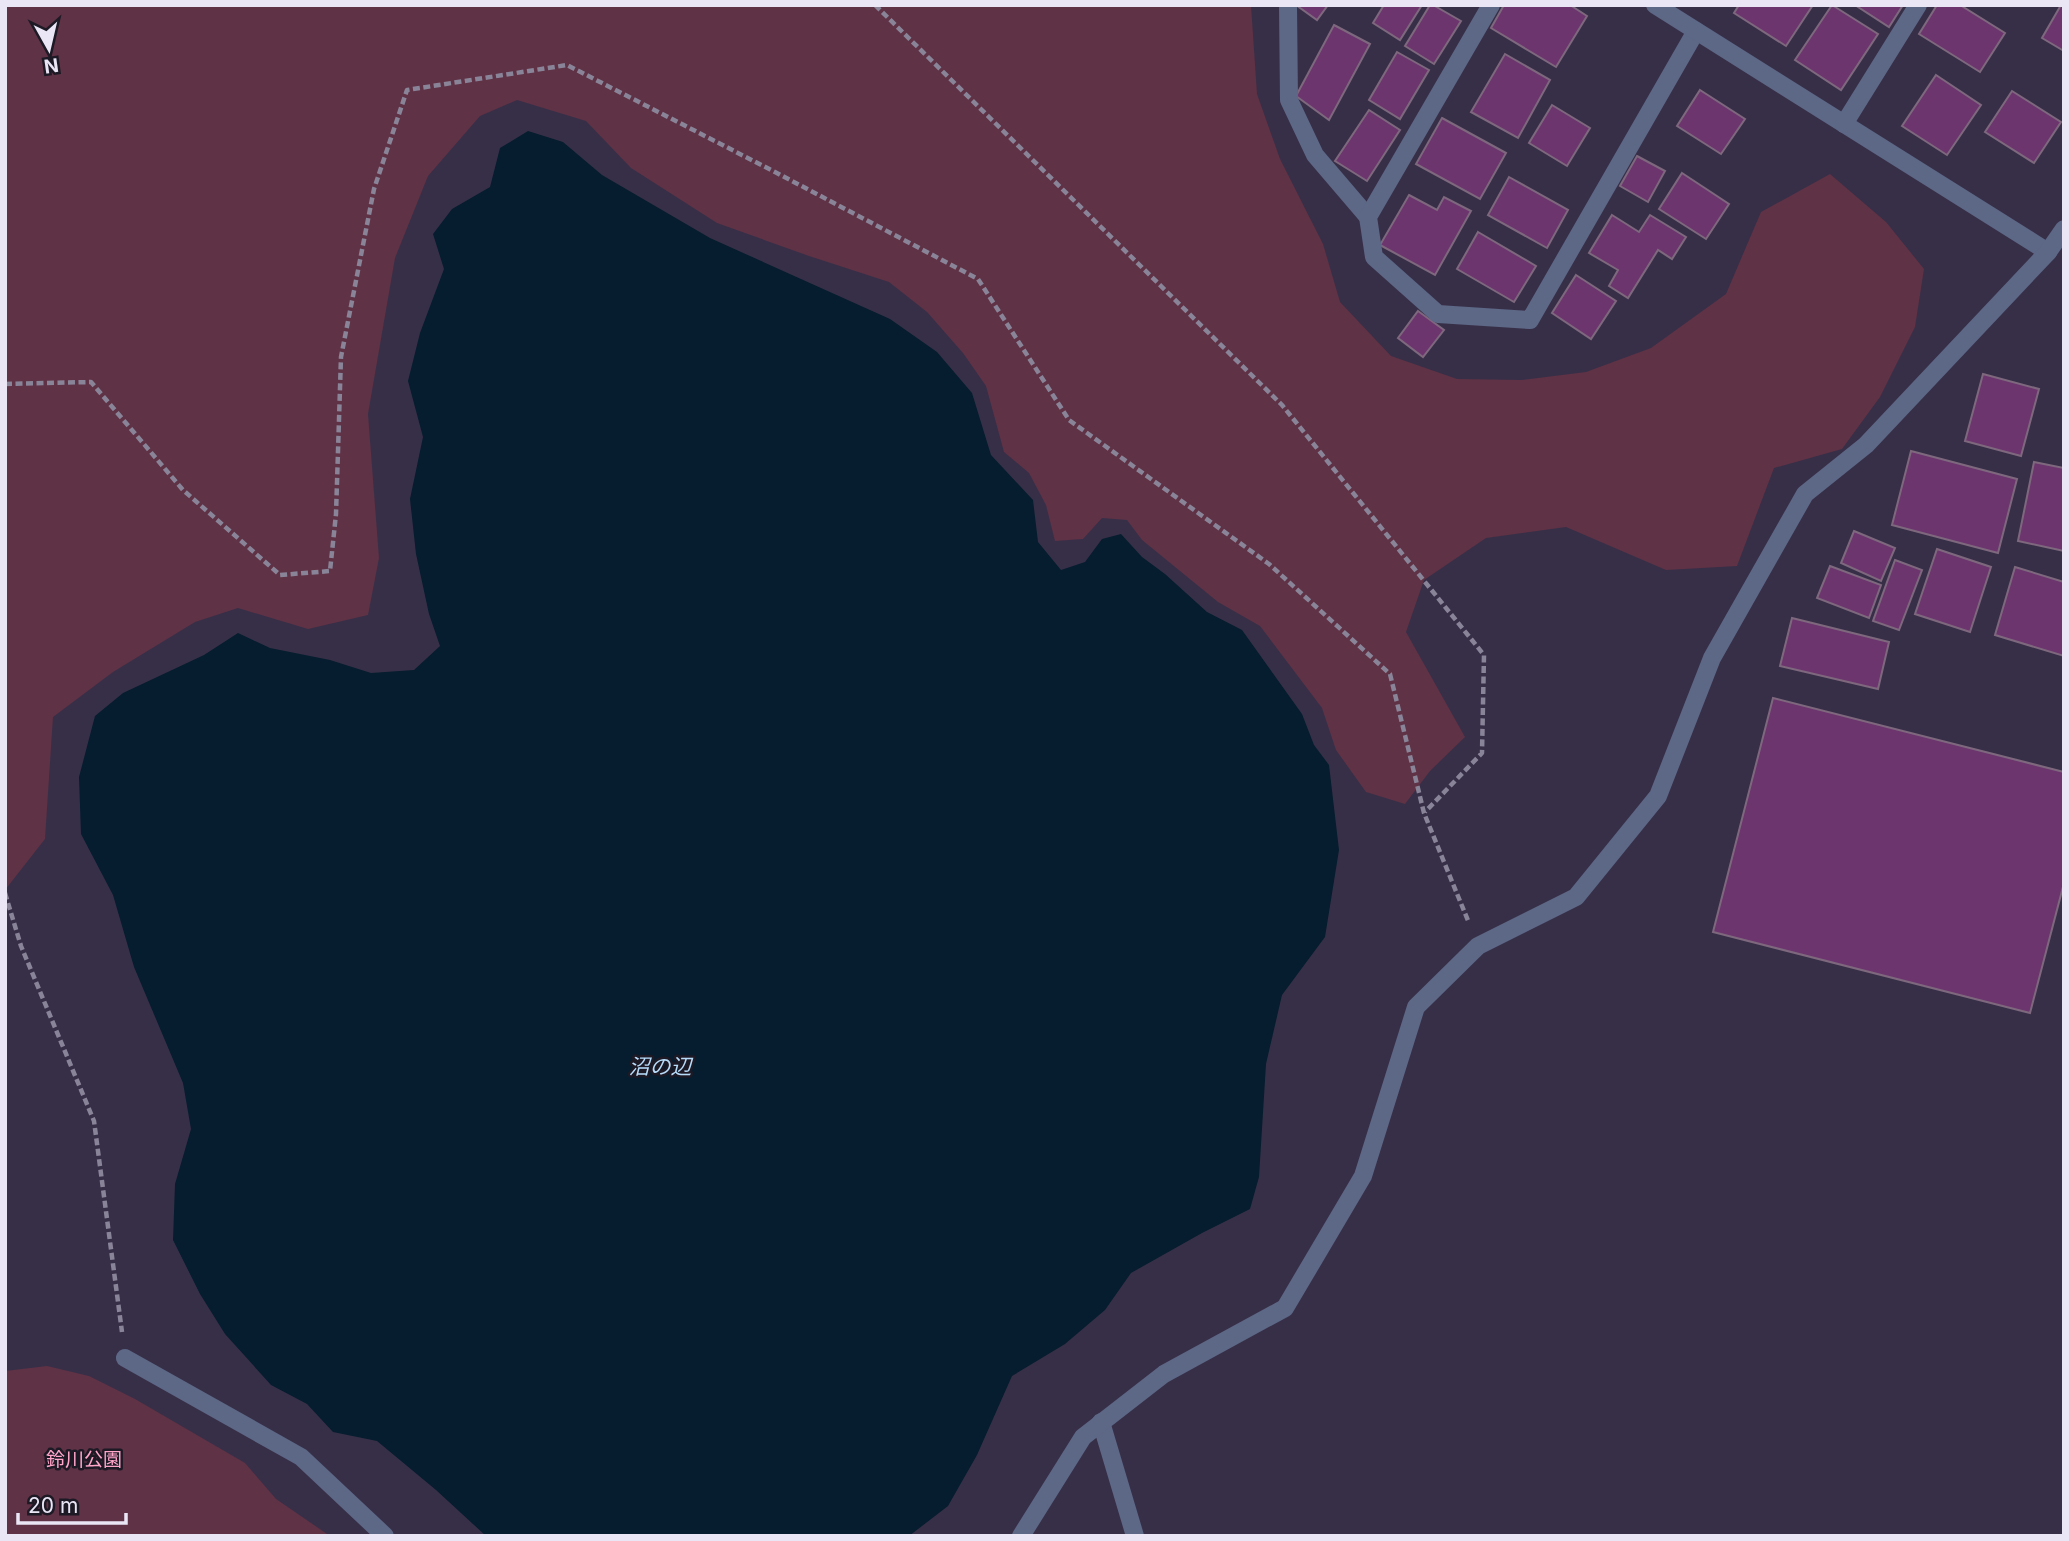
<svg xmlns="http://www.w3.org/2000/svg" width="2069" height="1541" font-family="Inter,'Noto Sans JP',sans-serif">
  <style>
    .green { fill: #5f3245 }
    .water { fill: #051d2e }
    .building { fill: #6c356e; stroke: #7e687e; stroke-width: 2 }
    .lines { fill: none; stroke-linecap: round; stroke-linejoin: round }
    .path { stroke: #8a8499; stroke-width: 4.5; stroke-dasharray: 7 3.5; stroke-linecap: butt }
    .minor { stroke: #5d6786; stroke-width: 18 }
    .labels { text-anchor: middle; stroke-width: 5; stroke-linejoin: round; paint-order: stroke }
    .park-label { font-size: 19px; fill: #ffa6c9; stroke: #1d1925 }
    .water-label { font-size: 21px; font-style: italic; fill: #b7dcfa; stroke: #1d1925 }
  </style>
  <rect width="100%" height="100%" fill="#372f48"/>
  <!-- green -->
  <g class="green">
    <path d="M5 5H1251L1257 94 1280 159 1323 244 1340 302 1391 356 1457 379 1522 380 1586 372 1651 348 1726 294 1761 212 1830 174 1886 222 1924 269 1915 327 1880 397 1842 449 1774 468 1737 566 1666 570 1566 527 1486 538 1424 580 1406 632 1465 737 1430 771 1405 804 1366 792 1336 750 1322 708 1260 626 1218 602 1142 540 1127 520 1102 518 1083 539 1055 541 1046 505 1029 473 1004 452 986 386 963 353 927 312 889 282 809 256 717 223 631 168 586 121 517 100 480 116 428 176 395 258 368 414 379 558 368 615 308 629 238 608 195 622 113 672 53 717 45 839 5 890Z"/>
    <path d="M47 1366 89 1376 135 1399 245 1463 276 1499 330 1536H5V1371Z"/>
  </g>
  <!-- water -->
  <path class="water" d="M528 131 563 142 602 175 710 238 890 319 937 352 972 393 991 455 1033 500 1038 542 1061 570 1085 562 1102 539 1121 534 1142 557 1165 574 1207 612 1242 630 1302 714 1314 745 1329 765 1339 850 1325 937 1282 995 1266 1064 1259 1177 1250 1209 1202 1233 1131 1273 1105 1310 1065 1344 1012 1376 977 1455 948 1506 909 1536H486L436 1490 377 1441 333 1432 307 1404 271 1385 225 1334 200 1294 173 1240 175 1184 191 1129 183 1083 134 967 113 895 81 834 79 777 95 716 123 693 204 655 238 633 270 648 330 660 371 673 414 670 440 646 429 614 416 554 410 499 423 437 408 381 420 333 444 269 433 234 452 209 490 187 500 148Z"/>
  <!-- building -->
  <g class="building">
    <path d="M1296 5H1328L1317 20Z"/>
    <path d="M1384 5H1422L1400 40 1373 23Z"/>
    <path d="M1430 5H1433L1461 21 1434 64 1405 46Z"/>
    <path d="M1504 5H1570L1587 16 1556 67 1491 28Z"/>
    <path d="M1739 5H1813L1786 46 1734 13Z"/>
    <path d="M1832 5 1878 34 1841 90 1795 60Z"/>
    <path d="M1855 5H1903L1889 27Z"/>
    <path d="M1937 5H1960L2005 33 1980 72 1919 34Z"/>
    <path d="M2061 5H2064V51L2042 38Z"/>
    <path d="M1334 25 1370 44 1329 120 1296 96Z"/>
    <path d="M1397 52 1429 70 1400 119 1369 100Z"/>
    <path d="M1505 54 1550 80 1518 138 1471 112Z"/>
    <path d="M1936 75 1981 105 1947 155 1902 126Z"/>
    <path d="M1700 90 1745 119 1721 154 1677 126Z"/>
    <path d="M2012 91 2061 122 2034 163 1985 132Z"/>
    <path d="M1552 105 1590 128 1567 166 1529 143Z"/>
    <path d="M1369 110 1400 130 1367 181 1335 161Z"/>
    <path d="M1442 118 1506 153 1480 199 1416 164Z"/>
    <path d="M1637 156 1665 171 1648 202 1620 186Z"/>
    <path d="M1682 173 1729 204 1706 239 1659 209Z"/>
    <path d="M1509 177 1568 210 1547 248 1488 215Z"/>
    <path d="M1409 195 1437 210 1444 197 1471 211 1435 275 1380 245Z"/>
    <path d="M1612 215 1639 232 1650 215 1686 237 1672 259 1658 250 1628 298 1609 286 1618 270 1589 253Z"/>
    <path d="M1478 232 1536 266 1514 302 1457 269Z"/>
    <path d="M1576 275 1616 301 1591 339 1552 313Z"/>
    <path d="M1418 311 1444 330 1423 357 1398 338Z"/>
    <path d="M1983 374 2039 389 2021 456 1965 441Z"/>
    <path d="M1911 451 2017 479 1998 553 1892 525Z"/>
    <path d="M2034 462 2064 468V551L2018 541Z"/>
    <path d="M1854 531 1895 548 1881 581 1841 563Z"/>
    <path d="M1937 549 1991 567 1970 632 1915 614Z"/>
    <path d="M1895 560 1922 570 1899 630 1873 621Z"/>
    <path d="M1830 566 1881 585 1869 618 1817 598Z"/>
    <path d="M2015 567 2064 582V656L1995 635Z"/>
    <path d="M1792 618 1889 642 1878 689 1780 666Z"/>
    <path d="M1773 698 2064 772V883L2030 1013 1713 932Z"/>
  </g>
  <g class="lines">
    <!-- path -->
    <g class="path">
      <path d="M875 5 1282 405 1484 655 1482 753 1425 812"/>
      <path d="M5 384 91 382 183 490 280 575 330 571 336 514 341 357 374 189 407 90 567 65 775 172 978 279 1069 420 1269 564 1390 674 1424 813 1469 923"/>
      <path d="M5 893 21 946 94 1121 122 1332"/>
    </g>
    <!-- minor -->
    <g class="minor">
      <path d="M1288 5 1289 100 1315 155 1368 217"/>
      <path d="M1491 5 1368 217 1374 257 1438 314 1530 320 1696 31"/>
      <path d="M1655 5 2048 252"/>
      <path d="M1844 124 1918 5"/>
      <path d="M125 1358 301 1457 385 1536"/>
      <path d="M1101 1422 1135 1536"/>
      <path d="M1021 1536 1083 1437 1164 1374 1285 1308 1363 1176 1416 1007 1478 946 1576 897 1658 796 1712 658 1805 494 1866 445 2048 252 2064 229"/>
    </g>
  </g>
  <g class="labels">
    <!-- park labels -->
    <g class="park-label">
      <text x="84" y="1466">鈴川公園</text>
    </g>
    <!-- water labels -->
    <g class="water-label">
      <text x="660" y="1074">沼の辺</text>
    </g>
  </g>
  <!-- border -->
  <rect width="2069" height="1541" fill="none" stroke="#eae6f6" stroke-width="14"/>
  <!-- north arrow -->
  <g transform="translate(49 49) rotate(172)" stroke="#1d1925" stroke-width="5" paint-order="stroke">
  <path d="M0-5L12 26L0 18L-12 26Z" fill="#eae6f6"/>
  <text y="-10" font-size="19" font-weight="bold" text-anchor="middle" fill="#eae6f6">N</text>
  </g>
  <!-- scale -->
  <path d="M18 1513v10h108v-10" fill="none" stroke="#eae6f6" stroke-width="3.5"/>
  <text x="28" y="1513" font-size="21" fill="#eae6f6" stroke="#1d1925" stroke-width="5" paint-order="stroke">20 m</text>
</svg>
